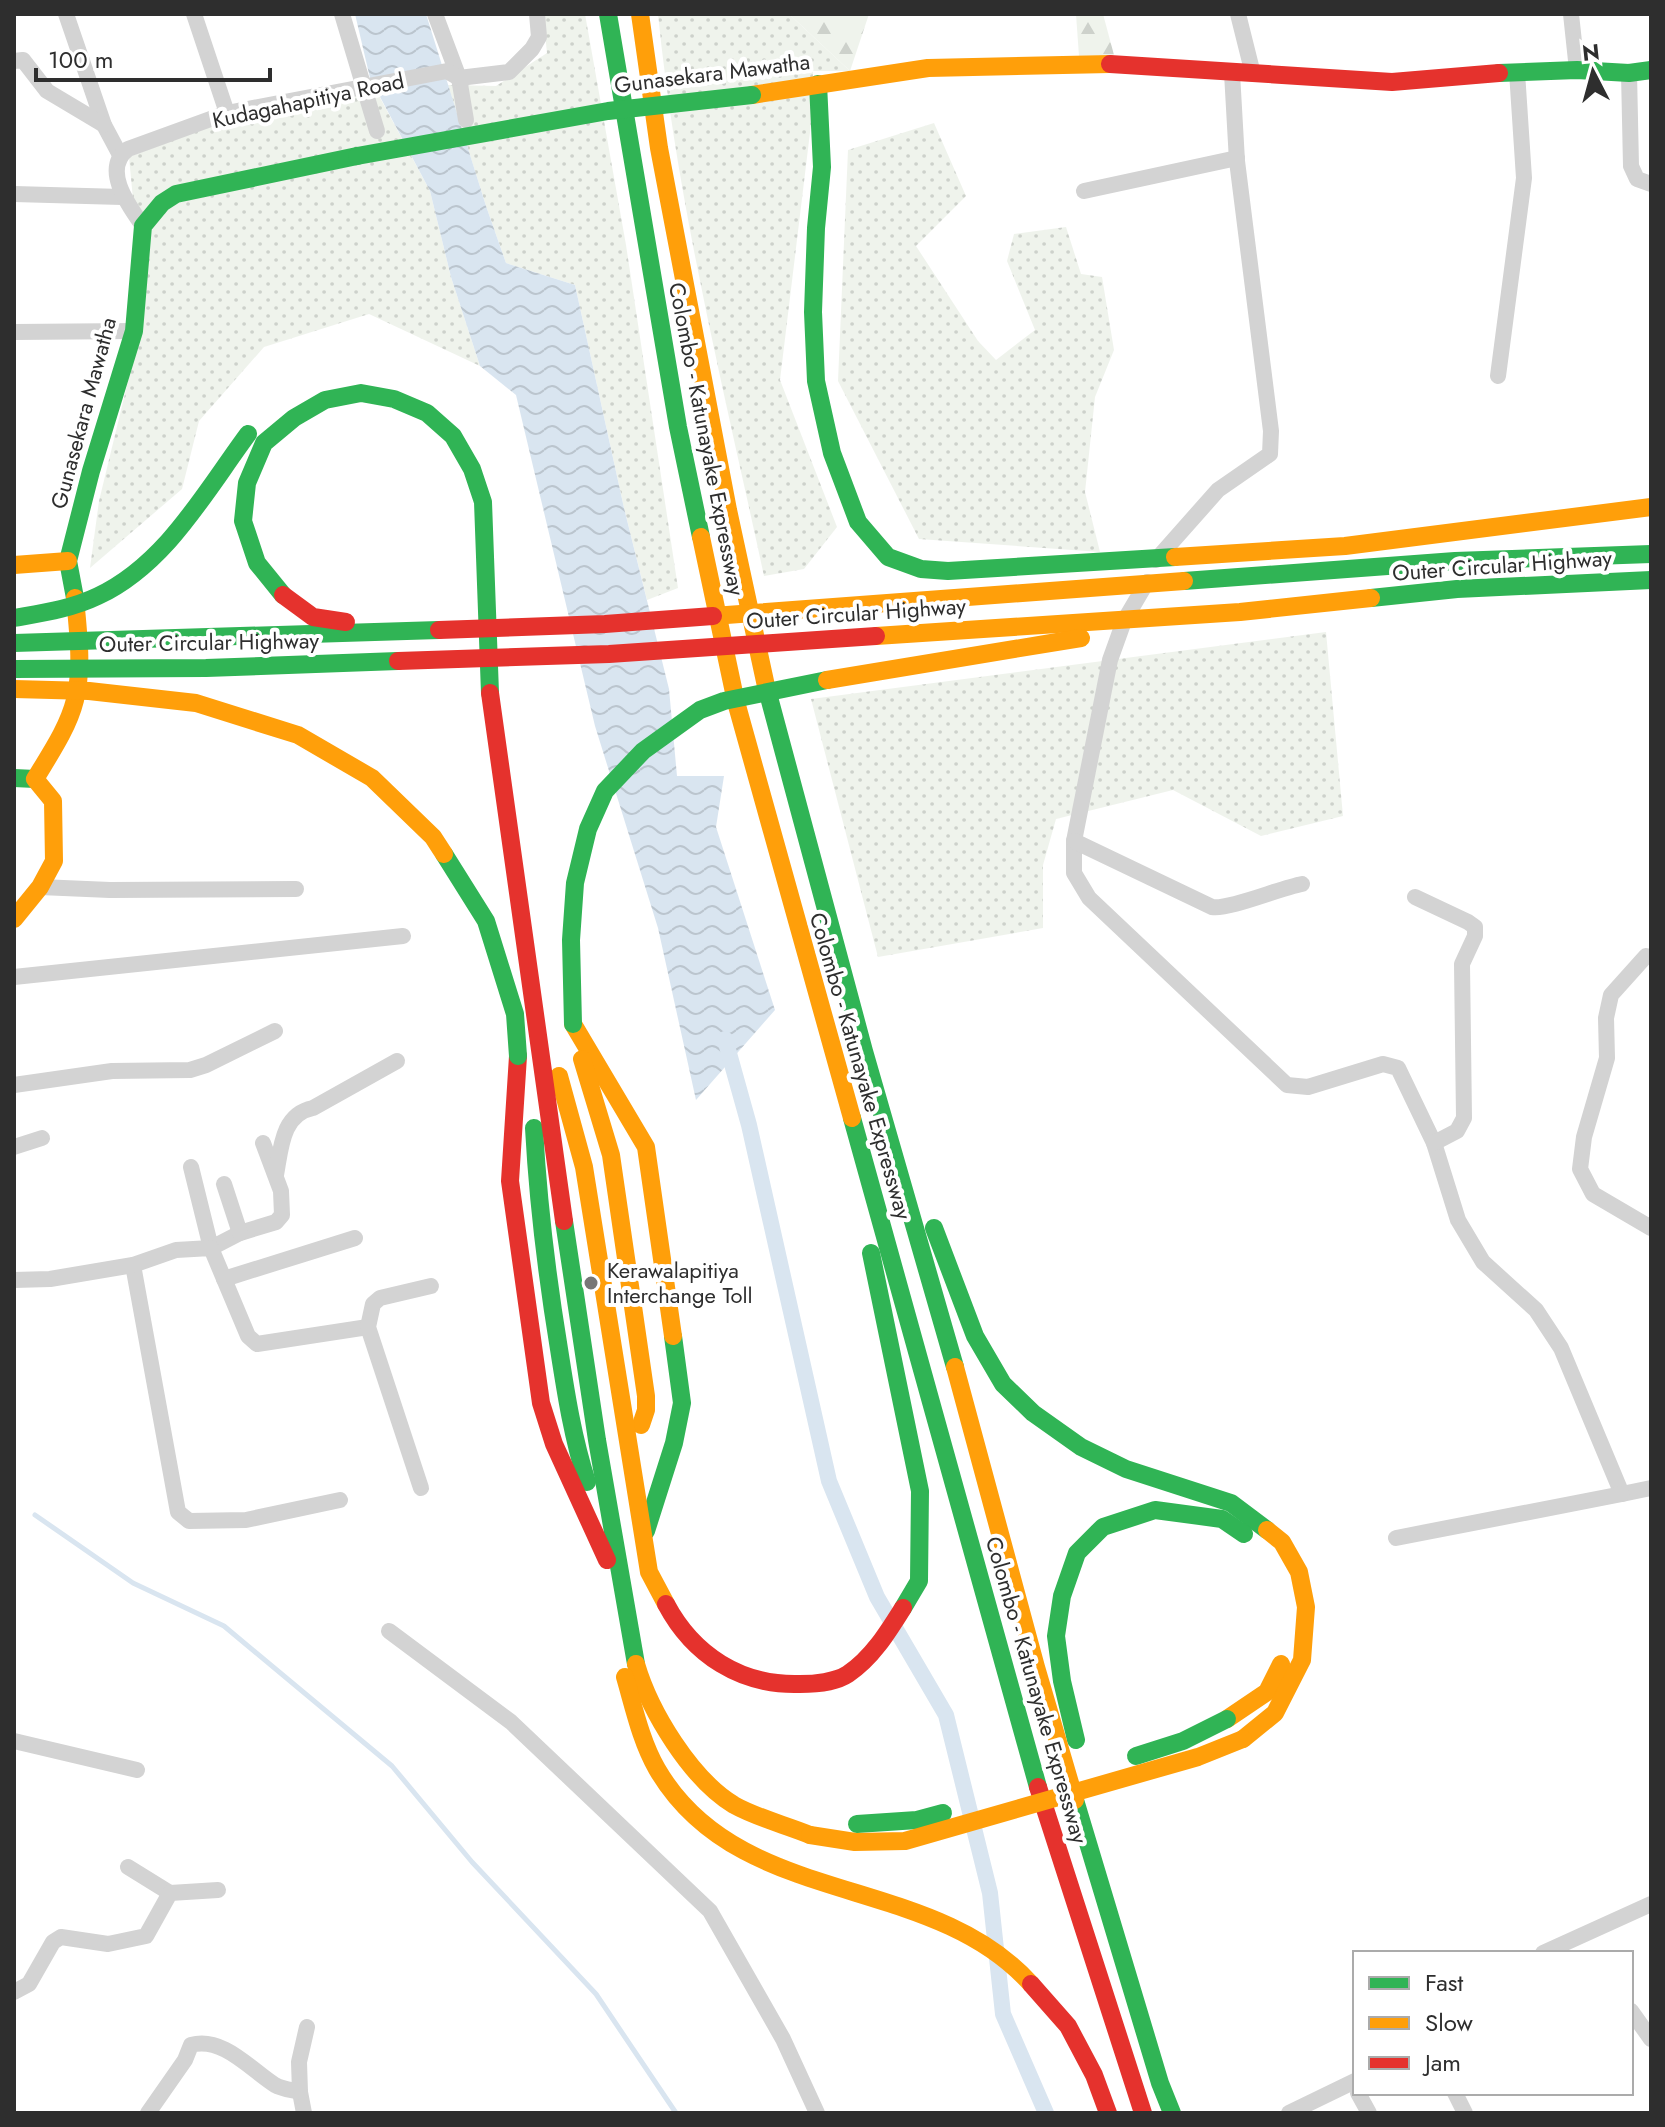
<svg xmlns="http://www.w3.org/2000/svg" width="1665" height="2127" font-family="Jost,sans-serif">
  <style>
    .grass { fill: url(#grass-dots) }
    .forest { fill: url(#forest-firs) }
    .water { fill: url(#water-waves) }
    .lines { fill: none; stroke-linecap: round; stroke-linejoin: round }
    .stream { stroke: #d9e5f0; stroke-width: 5 }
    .canal { stroke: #d9e5f0; stroke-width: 16 }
    .street { stroke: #d3d3d3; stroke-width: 16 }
    .fast { stroke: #30b455; stroke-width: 18 }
    .slow { stroke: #ff9f0a; stroke-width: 18 }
    .jam { stroke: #e5322d; stroke-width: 18 }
    .fast-bridge { stroke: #30b455; stroke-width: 18 }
    .slow-bridge { stroke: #ff9f0a; stroke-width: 18 }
    .jam-bridge { stroke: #e5322d; stroke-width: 18 }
    .poi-dot { fill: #777; stroke: #fff; stroke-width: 3 }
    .labels { text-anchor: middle; stroke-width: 8; stroke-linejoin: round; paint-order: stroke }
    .street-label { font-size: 22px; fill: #2e2e2e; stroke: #fff }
    .poi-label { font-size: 22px; fill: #2e2e2e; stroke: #fff; text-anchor: start }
  </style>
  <defs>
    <pattern id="grass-dots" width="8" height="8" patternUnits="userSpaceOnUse" patternTransform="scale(2)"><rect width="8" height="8" fill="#eff3ec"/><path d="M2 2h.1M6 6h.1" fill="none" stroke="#cdd1cb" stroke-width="1.8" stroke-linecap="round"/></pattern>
    <pattern id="forest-firs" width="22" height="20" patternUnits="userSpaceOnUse" patternTransform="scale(2)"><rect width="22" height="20" fill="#eff3ec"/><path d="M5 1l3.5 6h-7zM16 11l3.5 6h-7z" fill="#cdd1cb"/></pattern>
    <pattern id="water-waves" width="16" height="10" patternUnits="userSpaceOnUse" patternTransform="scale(2)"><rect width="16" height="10" fill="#d9e5f0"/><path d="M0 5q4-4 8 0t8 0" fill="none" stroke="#bbc5ce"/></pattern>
  </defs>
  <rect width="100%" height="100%" fill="#fff"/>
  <!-- grass -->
  <g class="grass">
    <path d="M543 14H585L626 245 678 588 647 600 624 508 575 285 506 263 486 206 448 85 496 86 547 53Z"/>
    <path d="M658 14H789L850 71H813L812 116 780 380 837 527 804 569 764 576C724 390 677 204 658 14Z"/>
    <path d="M377 92 430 191 451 277 480 366 369 314 264 347 199 421 182 489 90 568 99 501 144 315 129 157 233 117Z"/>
    <path d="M934 123 966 196 916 246 978 341 996 360 1035 330 1007 261 1014 234 1066 227 1081 274 1102 277 1114 350 1095 397 1085 492 1100 552 919 539 838 381 848 150Z"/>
    <path d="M1326 632 1343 816 1261 836 1173 790 1056 819 1043 865V928L878 957 811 699Z"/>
  </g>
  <!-- forest -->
  <g class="forest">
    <path d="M789 14H869L850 71Z"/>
    <path d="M1076 14H1103L1114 55 1079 56Z"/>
  </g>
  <!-- water -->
  <path class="water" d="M355 14H426L486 206 506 263 575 285 624 508 669 689 677 776H724L716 827 775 1010 696 1100 658 928 595 726 516 395 480 366 451 277 430 191 370 78Z"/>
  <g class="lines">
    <!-- stream -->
    <path class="stream" d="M35 1515 133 1583 224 1626 392 1766 472 1862 596 1994 676 2113"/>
    <!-- canal -->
    <path class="canal" d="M725 1039 749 1125 829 1481 877 1597 946 1715 990 1893 1003 2014 1046 2113"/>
    <!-- street -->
    <g class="street">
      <path d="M66 14 104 125 120 155"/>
      <path d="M194 14 227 113"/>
      <path d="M342 14 377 131"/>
      <path d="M435 14 459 78 466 120"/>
      <path d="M1238 14 1253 74"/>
      <path d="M1571 14 1577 70"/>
      <path d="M14 61 23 60 47 91 104 125"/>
      <path d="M1629 73 1631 166 1637 179 1651 184"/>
      <path d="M1084 191 1237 158"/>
      <path d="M14 194 122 197"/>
      <path d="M143 226C129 206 101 169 128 149L227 113 447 71 459 78 509 72 532 49 539 37 537 14"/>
      <path d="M14 332 134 331"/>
      <path d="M1498 376 1524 178 1517 72"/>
      <path d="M1156 560 1218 490 1270 454 1271 431 1237 161 1232 73"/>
      <path d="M1147 582 1124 621 1110 660 1074 841V873L1089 898 1287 1085 1308 1087 1383 1064 1398 1068 1434 1143 1458 1220 1483 1262 1536 1310 1561 1348 1622 1494 1651 1488"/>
      <path d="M1074 841 1212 907C1229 910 1280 888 1302 884"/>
      <path d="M40 887 110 890 296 889"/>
      <path d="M1415 897 1468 922 1475 927V936L1462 964 1464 1118 1457 1131 1434 1143"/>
      <path d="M1646 956 1611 995 1606 1018 1607 1058 1584 1137 1580 1169 1593 1194 1651 1228"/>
      <path d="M14 977 403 936"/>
      <path d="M14 1085 112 1071 190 1070 206 1065 275 1031"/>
      <path d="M14 1147 42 1138"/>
      <path d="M191 1167 211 1248 240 1233 276 1222 282 1215 281 1191 263 1143"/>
      <path d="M276 1175C281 1148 282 1114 313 1108L397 1061"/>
      <path d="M224 1184 240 1233"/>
      <path d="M133 1265 178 1512 189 1521 246 1520 340 1500"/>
      <path d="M224 1279 355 1238"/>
      <path d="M14 1280 50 1279 133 1265 176 1250 211 1248 248 1336 257 1344 368 1327"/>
      <path d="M421 1488 368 1327 373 1304 380 1298 431 1286"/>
      <path d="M1396 1538 1622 1494"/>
      <path d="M389 1631 511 1722 710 1911 783 2039 817 2113"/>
      <path d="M14 1741 137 1770"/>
      <path d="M128 1867 170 1893"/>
      <path d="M1543 1953 1651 1904"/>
      <path d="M14 1992 29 1984 53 1942 61 1937 108 1944 146 1936 170 1893 218 1890"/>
      <path d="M1631 2011 1651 2039"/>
      <path d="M300 2092 304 2113"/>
      <path d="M1358 2093 1369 2113"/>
      <path d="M1455 2093 1465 2113"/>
      <path d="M148 2113 185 2060 191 2045C223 2036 251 2070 275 2085 282 2089 292 2090 300 2092L299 2062 307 2027"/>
      <path d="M1289 2113 1355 2081"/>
    </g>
    <!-- fast -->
    <g class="fast">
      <path d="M608 14 678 427 701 537"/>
      <path d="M1499 73 1577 70 1629 73 1651 70"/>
      <path d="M818 84 822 167 816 228 813 312 816 381 832 453 858 522 888 557 921 569 948 571 1175 557"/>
      <path d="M283 595 257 563 243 521 247 483 264 443 294 418 325 400 361 393 394 399 427 413 453 436 472 469 483 502 490 693"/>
      <path d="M75 598 68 561 91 471 134 331 143 226 162 203 176 194 357 156"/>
      <path d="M766 686 864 1051 955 1367"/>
      <path d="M14 778 35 779"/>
      <path d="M852 1118 1038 1787"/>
      <path d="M534 1128C538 1202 547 1276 559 1349 566 1394 573 1439 587 1482"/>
      <path d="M564 1221 597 1440 636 1664"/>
      <path d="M934 1228 975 1336 1003 1384 1033 1413 1081 1447 1126 1469 1231 1503 1267 1530"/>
      <path d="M871 1253 920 1491 919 1581 903 1608"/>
      <path d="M646 1531 674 1443 682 1403 673 1336"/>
      <path d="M1076 1740 1062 1681 1056 1636 1062 1596 1077 1553 1103 1527 1155 1510 1222 1519 1244 1534"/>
      <path d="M1075 1800 1160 2083 1172 2113"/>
    </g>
    <!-- slow -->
    <g class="slow">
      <path d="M640 14 659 148 728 510 766 686"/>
      <path d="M752 95 928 68 1110 64"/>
      <path d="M701 537 736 702 852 1118"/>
      <path d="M1175 557 1345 546 1651 507"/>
      <path d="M14 565 68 561"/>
      <path d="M14 919 40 887 54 861 53 801 35 779C50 754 68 728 75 700 83 666 78 632 75 598"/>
      <path d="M573 1024 646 1147 673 1336"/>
      <path d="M582 1059 611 1155 646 1396V1410L641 1425"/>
      <path d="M559 1076 584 1167 649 1572 666 1604"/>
      <path d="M955 1367 1036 1667 1075 1800"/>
      <path d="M636 1664C650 1712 691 1779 734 1805 757 1818 786 1825 810 1835"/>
      <path d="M625 1677C634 1708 641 1741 657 1769 739 1910 930 1871 1031 1984"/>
      <path d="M1227 1719 1267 1692 1281 1664"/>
      <path d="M1243 1739 1275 1713 1302 1660 1306 1607 1299 1572 1282 1542 1267 1530"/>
    </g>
    <!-- jam -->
    <g class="jam">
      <path d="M1110 64 1392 82 1499 73"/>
      <path d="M490 693 564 1221"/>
      <path d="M518 1056 510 1181 541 1403 554 1444 607 1560"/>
      <path d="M666 1604C693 1655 741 1686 800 1684 814 1684 836 1682 848 1674 872 1658 888 1632 903 1608"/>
      <path d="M1038 1787 1143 2113"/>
      <path d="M1031 1984 1068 2026 1094 2075 1108 2113"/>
    </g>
    <!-- fast-bridge -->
    <g class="fast-bridge">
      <path d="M357 156 608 111 752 95"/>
      <path d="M1184 581 1455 561 1651 554"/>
      <path d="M1371 598 1457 589 1651 580"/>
      <path d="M14 618C42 613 71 609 98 596 166 564 205 492 248 434"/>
      <path d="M14 643 439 630"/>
      <path d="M14 669 206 668 398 661"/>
      <path d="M444 854 486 921 515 1014 518 1056"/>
      <path d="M573 1024 571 940 575 883 588 829 605 791 643 751 700 710 724 701 827 680"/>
      <path d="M1136 1756 1183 1741 1227 1719"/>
      <path d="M857 1824 917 1820 943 1813"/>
    </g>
    <!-- slow-bridge -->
    <g class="slow-bridge">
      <path d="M713 616 1184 581"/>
      <path d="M876 636 1240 612 1371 598"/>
      <path d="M827 680 1081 638"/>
      <path d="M14 689 89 691 196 703 298 735 372 778 433 837 444 854"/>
      <path d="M810 1835 855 1842 905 1841 1198 1757 1243 1739"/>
    </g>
    <!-- jam-bridge -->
    <g class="jam-bridge">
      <path d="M283 595 313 617 346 622"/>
      <path d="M439 630 605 624 713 616"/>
      <path d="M398 661 609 654 876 636"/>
    </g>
  </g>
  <!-- markers -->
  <circle class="poi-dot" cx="591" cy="1283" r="8"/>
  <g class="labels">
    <!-- street labels -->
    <g class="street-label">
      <text transform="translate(712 73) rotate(-7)" y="8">Gunasekara Mawatha</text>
      <text transform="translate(308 100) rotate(-12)" y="8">Kudagahapitiya Road</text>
      <text transform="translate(83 413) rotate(-75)" y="8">Gunasekara Mawatha</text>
      <text transform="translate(707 439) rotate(79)" y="8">Colombo - Katunayake Expressway</text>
      <text transform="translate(1502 565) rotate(-4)" y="8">Outer Circular Highway</text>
      <text transform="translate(856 613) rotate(-4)" y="8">Outer Circular Highway</text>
      <text transform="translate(209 642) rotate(-1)" y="8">Outer Circular Highway</text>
      <text transform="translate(861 1066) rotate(74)" y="8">Colombo - Katunayake Expressway</text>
      <text transform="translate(1037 1690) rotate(74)" y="8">Colombo - Katunayake Expressway</text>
    </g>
    <!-- poi labels -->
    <g class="poi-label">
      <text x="607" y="1278">Kerawalapitiya<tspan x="607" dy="25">Interchange Toll</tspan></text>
    </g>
  </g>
  <!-- border -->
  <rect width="1665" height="2127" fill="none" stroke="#2e2e2e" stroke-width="32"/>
  <!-- legend -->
  <rect x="1353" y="1951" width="280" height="144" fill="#ffffff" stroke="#ababab" stroke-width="2"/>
  <rect x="1369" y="1977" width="40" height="12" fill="#30b455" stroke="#ababab" stroke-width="2"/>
  <text x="1425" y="1991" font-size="24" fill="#2e2e2e">Fast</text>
  <rect x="1369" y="2017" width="40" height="12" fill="#ff9f0a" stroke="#ababab" stroke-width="2"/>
  <text x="1425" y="2031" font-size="24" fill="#2e2e2e">Slow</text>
  <rect x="1369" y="2057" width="40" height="12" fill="#e5322d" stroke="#ababab" stroke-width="2"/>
  <text x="1425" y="2071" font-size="24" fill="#2e2e2e">Jam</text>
  <!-- north arrow -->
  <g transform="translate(1593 72) rotate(354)" stroke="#ffffff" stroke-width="6" paint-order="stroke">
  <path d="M0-6L14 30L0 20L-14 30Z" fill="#2e2e2e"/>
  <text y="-12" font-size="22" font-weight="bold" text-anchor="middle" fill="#2e2e2e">N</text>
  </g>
  <!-- scale -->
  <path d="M36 68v12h234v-12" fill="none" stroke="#2e2e2e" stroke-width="4"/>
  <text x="48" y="68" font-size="24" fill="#2e2e2e" stroke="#ffffff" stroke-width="6" paint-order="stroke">100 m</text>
</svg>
